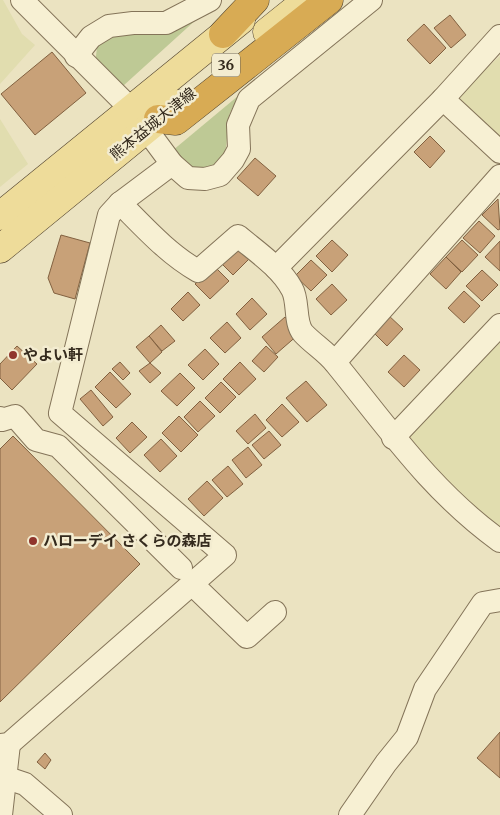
<svg xmlns="http://www.w3.org/2000/svg" width="500" height="815" font-family="Merriweather,'Noto Sans JP',serif">
  <style>
    .farmland { fill: #e1ddaf }
    .green { fill: #bec995 }
    .building { fill: #c8a178; stroke: #826140 }
    .lines { fill: none; stroke-linecap: round; stroke-linejoin: round }
    .minor-casing { stroke: #847459; stroke-width: 24 }
    .major-casing { stroke: #51422e; stroke-width: 29 }
    .highway-casing { stroke: #51422e; stroke-width: 29 }
    .minor { stroke: #f7f0d3; stroke-width: 22 }
    .major { stroke: #eedc9a; stroke-width: 28 }
    .highway { stroke: #d8ab54; stroke-width: 28 }
    .poi-dot { fill: #90352c; stroke: #f3ecd0; stroke-width: 2 }
    .labels { text-anchor: middle; stroke-width: 5; stroke-linejoin: round; paint-order: stroke }
    .shield { fill: #f3ecd0; stroke: #6d6453; stroke-width: 1 }
    .shield-label { font-size: 14px; font-weight: bold; fill: #342a1d }
    .street-label { font-size: 15px; fill: #342a1d; stroke: #f3ecd0 }
    .poi-label { font-size: 15px; font-weight: bold; fill: #342a1d; stroke: #f3ecd0; text-anchor: start }
  </style>
  <rect width="100%" height="100%" fill="#ebe3c1"/>
  <!-- farmland -->
  <g class="farmland">
    <path d="M0 0H3L22 34 35 45 0 84Z"/>
    <path d="M500 56V151L455 98Z"/>
    <path d="M0 119 28 164 0 187Z"/>
    <path d="M500 328V539L402 439Z"/>
  </g>
  <!-- green -->
  <g class="green">
    <path d="M198 18 123 86 95 65 97 47 117 31H171L188 25Z"/>
    <path d="M238 96C237 100 231 109 229 116 224 147 234 168 193 168L172 151Z"/>
  </g>
  <!-- building -->
  <g class="building">
    <path d="M450 15 466 35 451 48 434 28Z"/>
    <path d="M424 24 446 48 430 64 407 40Z"/>
    <path d="M52 52 86 93 35 135 1 94Z"/>
    <path d="M430 136 445 151 430 168 414 152Z"/>
    <path d="M255 158 276 176 258 196 237 178Z"/>
    <path d="M498 199 500 229 498 230 482 215Z"/>
    <path d="M479 221 495 236 480 253 463 238Z"/>
    <path d="M61 235 90 243 75 299 54 293 48 278Z"/>
    <path d="M332 240 348 255 332 272 316 256Z"/>
    <path d="M462 240 478 255 462 272 446 257Z"/>
    <path d="M500 241V271L485 257Z"/>
    <path d="M234 244 249 259 233 275 218 260Z"/>
    <path d="M446 257 461 272 446 289 430 274Z"/>
    <path d="M311 260 327 275 311 291 295 276Z"/>
    <path d="M214 266 229 281 210 299 195 284Z"/>
    <path d="M482 270 498 285 482 301 466 286Z"/>
    <path d="M332 284 347 300 331 315 316 299Z"/>
    <path d="M464 291 480 306 464 323 448 308Z"/>
    <path d="M188 292 200 305 183 321 171 309Z"/>
    <path d="M252 298 267 314 250 330 236 314Z"/>
    <path d="M387 314 403 329 387 346 372 331Z"/>
    <path d="M285 317 299 334 276 354 262 337Z"/>
    <path d="M227 322 241 338 225 353 210 338Z"/>
    <path d="M161 325 175 341 162 351 149 336Z"/>
    <path d="M149 336 162 352 150 363 136 347Z"/>
    <path d="M17 346 37 364 12 390 0 378V364Z"/>
    <path d="M266 346 278 357 264 372 252 361Z"/>
    <path d="M205 349 219 364 203 380 188 365Z"/>
    <path d="M404 355 420 370 404 387 388 372Z"/>
    <path d="M120 362 130 373 123 380 112 369Z"/>
    <path d="M240 362 256 379 239 395 223 379Z"/>
    <path d="M150 363 161 373 150 383 139 371Z"/>
    <path d="M110 372 131 394 116 408 95 387Z"/>
    <path d="M180 373 195 388 177 406 161 391Z"/>
    <path d="M306 381 327 405 307 422 286 398Z"/>
    <path d="M221 382 236 397 220 413 205 398Z"/>
    <path d="M91 390 113 417 103 426 80 399Z"/>
    <path d="M200 401 215 416 198 432 184 417Z"/>
    <path d="M282 404 299 422 282 437 266 420Z"/>
    <path d="M255 414 266 428 248 444 236 431Z"/>
    <path d="M179 416 198 435 181 452 162 433Z"/>
    <path d="M132 422 147 437 130 453 116 438Z"/>
    <path d="M269 431 281 445 264 459 252 445Z"/>
    <path d="M13 436 140 564 0 702V449Z"/>
    <path d="M161 439 177 456 160 472 144 455Z"/>
    <path d="M248 447 262 465 246 478 232 460Z"/>
    <path d="M228 466 243 484 227 497 212 480Z"/>
    <path d="M207 481 223 498 204 516 188 499Z"/>
    <path d="M500 732V778L477 758Z"/>
    <path d="M45 753 51 760 45 769 37 762Z"/>
  </g>
  <g class="lines">
    <defs>
      <g id="minor">
        <path d="M22 0 132 110 172 164"/>
        <path d="M76 56 91 37 109 26 133 23H166L210 0"/>
        <path d="M443 99 500 152"/>
        <path d="M120 203C144 227 168 254 198 271L238 236C257 252 280 267 292 289 299 301 294 322 303 333 313 344 327 352 336 364 389 429 431 491 500 541"/>
        <path d="M276 268 443 99 500 36"/>
        <path d="M335 362 500 176"/>
        <path d="M0 418 2 420 15 416 36 440 58 446 181 568"/>
        <path d="M393 438 500 325"/>
        <path d="M192 584 247 637 275 612"/>
        <path d="M0 745 9 744 225 555 60 413 109 215 120 203 172 164 188 178 205 179 220 175 233 160 239 149 238 125 249 99 371 0"/>
        <path d="M7 778 25 784 61 815"/>
        <path d="M1 815 9 744"/>
        <path d="M350 815 386 763 407 737 425 689 483 603 500 600"/>
      </g>
      <g id="major">
        <path d="M267 32 307 0"/>
        <path d="M0 216 241 20"/>
        <path d="M0 249 177 104"/>
      </g>
      <g id="highway">
        <path d="M223 34 255 0"/>
        <path d="M158 119 176 121 329 0"/>
      </g>
    </defs>
    <!-- minor casing -->
    <use href="#minor" class="minor-casing"/>
    <!-- major casing -->
    <use href="#major" class="major-casing"/>
    <!-- highway casing -->
    <use href="#highway" class="highway-casing"/>
    <!-- minor -->
    <use href="#minor" class="minor"/>
    <!-- major -->
    <use href="#major" class="major"/>
    <!-- highway -->
    <use href="#highway" class="highway"/>
  </g>
  <!-- markers -->
  <g class="poi-dot">
    <circle cx="13" cy="355" r="5"/>
    <circle cx="33" cy="541" r="5"/>
  </g>
  <g class="labels">
    <!-- shield labels -->
    <rect class="shield" x="212" y="53.5" width="28" height="23" rx="4"/>
    <g class="shield-label">
      <text x="226" y="70">36</text>
    </g>
    <!-- street labels -->
    <g class="street-label">
      <text transform="translate(153 124) rotate(-39)" y="5">熊本益城大津線</text>
    </g>
    <!-- poi labels -->
    <g class="poi-label">
      <text x="23" y="360">やよい軒</text>
      <text x="43" y="546">ハローデイ さくらの森店</text>
    </g>
  </g>
</svg>
